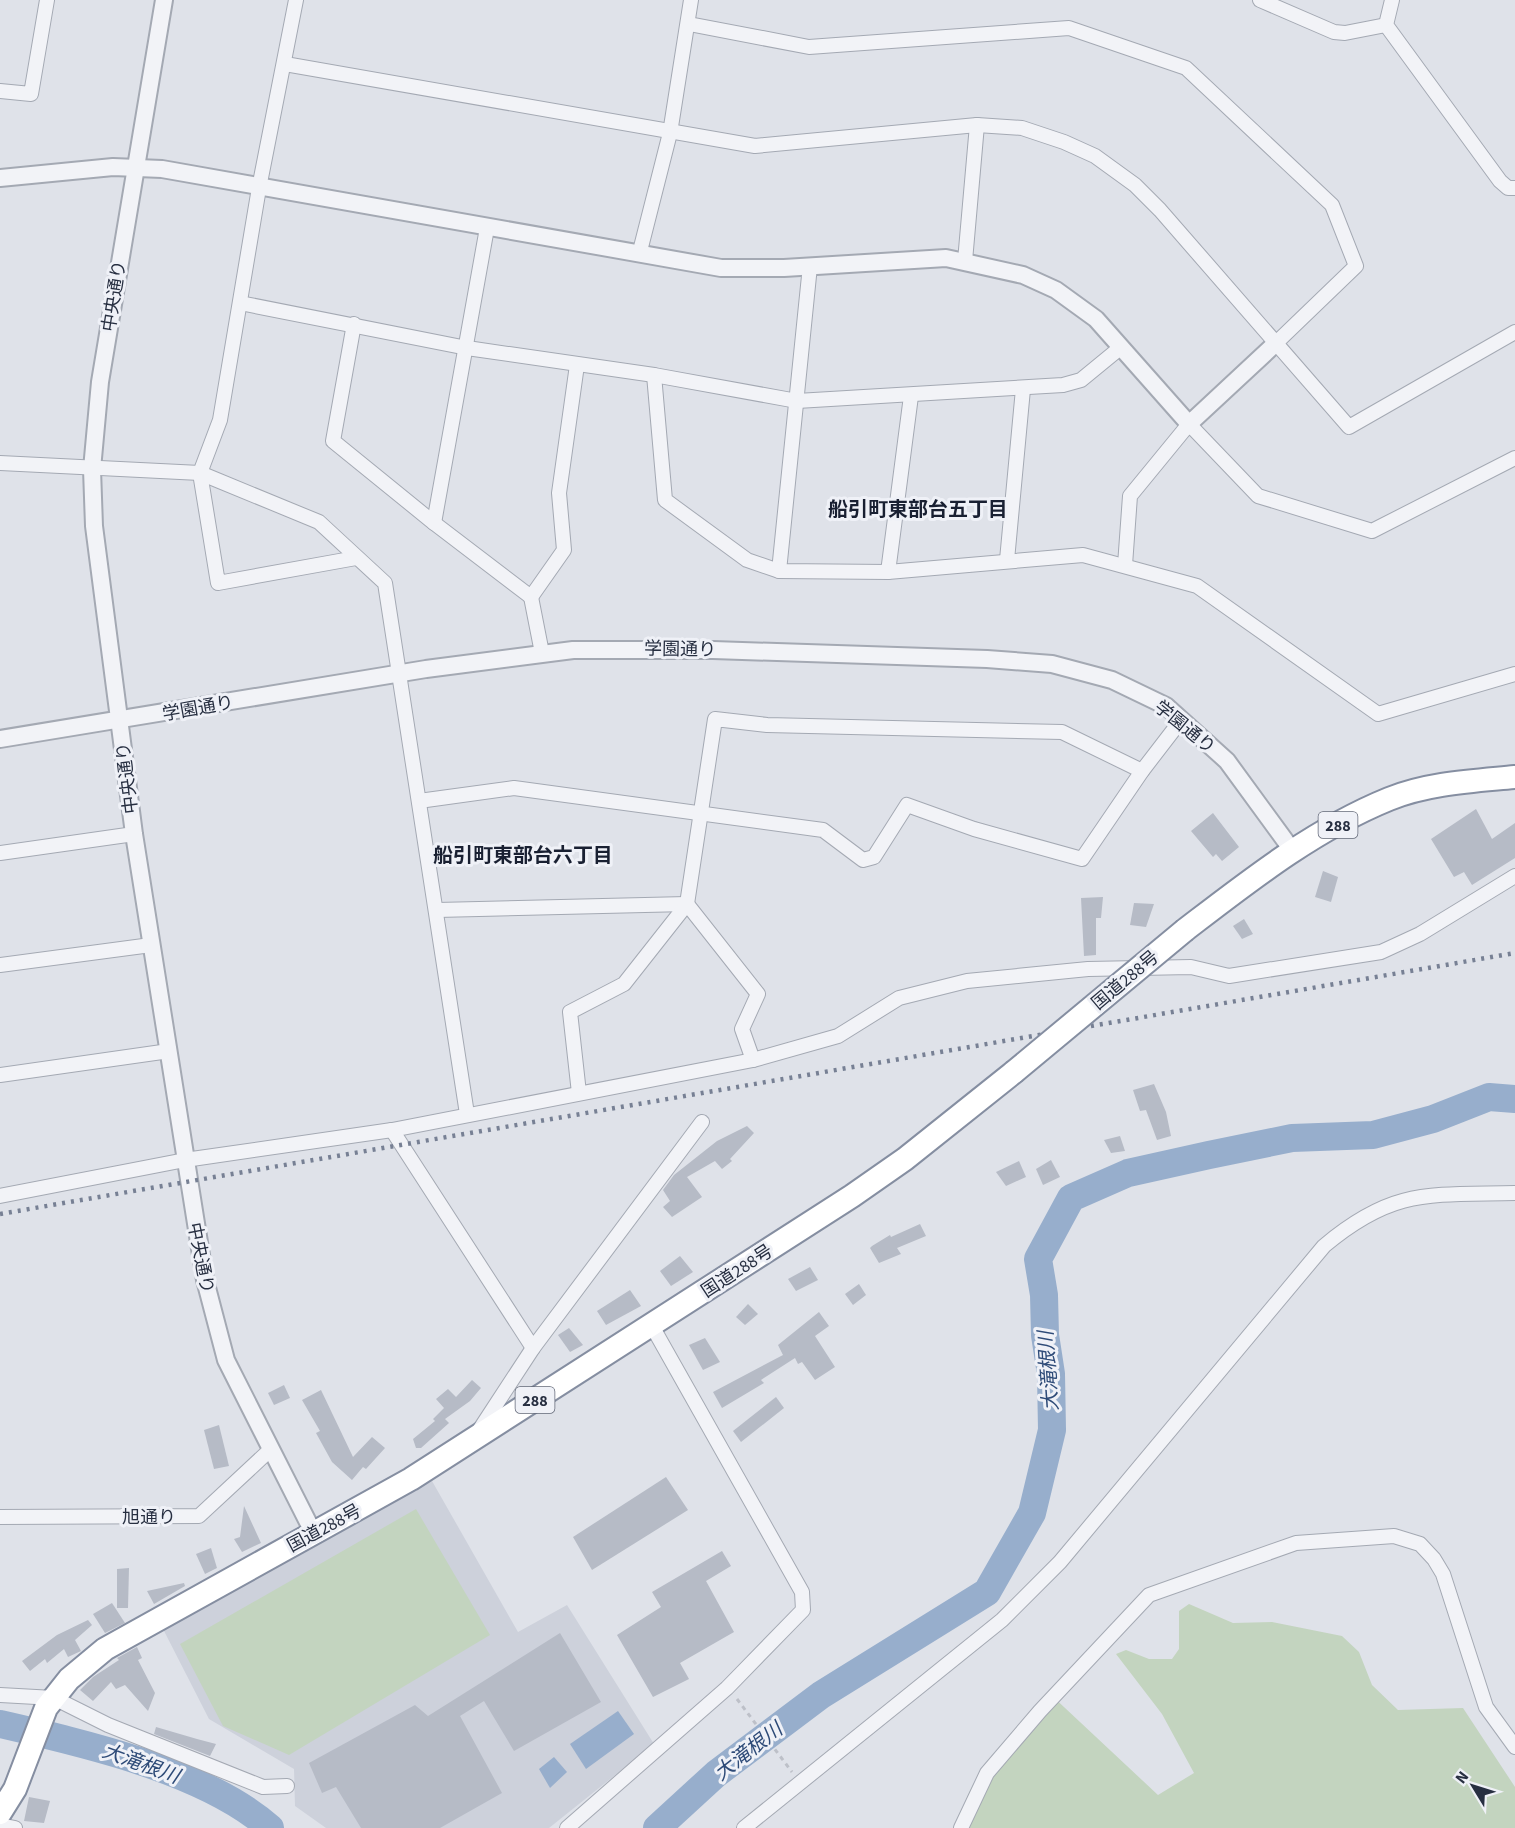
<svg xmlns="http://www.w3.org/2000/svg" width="1515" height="1828" font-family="'Source Sans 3','Noto Sans JP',sans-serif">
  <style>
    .built { fill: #cdd1db }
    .green { fill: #c3d4bf }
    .water { fill: #97aecc }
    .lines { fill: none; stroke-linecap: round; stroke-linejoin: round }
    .river { stroke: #97aecc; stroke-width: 28 }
    .building { fill: #b6bbc6 }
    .minor-casing { stroke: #a4a9b3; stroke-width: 16 }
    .tertiary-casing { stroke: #a4a9b3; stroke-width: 20 }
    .trunk-casing { stroke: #858ea1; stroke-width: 26 }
    .path { stroke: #bdc0c8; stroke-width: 3; stroke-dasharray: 4.5 4.5; stroke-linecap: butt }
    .minor { stroke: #f2f3f7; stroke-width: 14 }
    .tertiary { stroke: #f2f3f7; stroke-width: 16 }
    .trunk { stroke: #fff; stroke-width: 22 }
    .rail { stroke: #778094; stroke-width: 4.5; stroke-dasharray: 3 6; stroke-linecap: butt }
    .trunk-bridge-casing { stroke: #858ea1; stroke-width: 26; stroke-linecap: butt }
    .trunk-bridge { stroke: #fff; stroke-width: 22 }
    .labels { text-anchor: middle; stroke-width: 6; stroke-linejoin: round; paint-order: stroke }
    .shield { fill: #eff1f7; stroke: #636978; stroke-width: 1.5 }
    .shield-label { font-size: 16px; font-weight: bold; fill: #272f41 }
    .street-label { font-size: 18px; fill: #272f41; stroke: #eff1f7 }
    .neighbourhood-label { font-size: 20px; font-weight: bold; fill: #192032; stroke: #eff1f7 }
    .water-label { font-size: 20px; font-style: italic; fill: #2e4b78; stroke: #eff1f7 }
  </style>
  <rect width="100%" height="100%" fill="#dfe2e9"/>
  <!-- built -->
  <path class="built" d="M432 1481 518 1632 567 1605 654 1744 549 1828H326L295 1806 294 1769 209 1719 163 1629Z"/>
  <!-- green -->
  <g class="green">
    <path d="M416 1509 490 1635 289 1755 223 1726 180 1644Z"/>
    <path d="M1189 1604 1233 1623 1272 1622 1342 1636 1359 1652 1372 1685 1398 1710 1463 1708 1515 1787V1828H959C965 1773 1015 1733 1049 1693L1158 1795 1194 1773 1162 1714 1116 1654 1126 1650 1149 1659H1172L1179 1649V1611Z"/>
  </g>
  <!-- water -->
  <g class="water">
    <path d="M618 1711 634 1734 586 1769 570 1744Z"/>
    <path d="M554 1757 567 1772 550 1788 539 1769Z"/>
  </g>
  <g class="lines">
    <!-- river -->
    <g class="river">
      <path d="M0 1724C83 1743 206 1771 270 1828"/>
      <path d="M657 1828 716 1774 821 1695 987 1592 1032 1513 1052 1430 1051 1374 1045 1335 1044 1295 1038 1259 1071 1198 1128 1173 1209 1155 1292 1138 1373 1135 1433 1119 1489 1097 1515 1099"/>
    </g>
  </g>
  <!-- building -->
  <g class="building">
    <path d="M1476 809 1492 839 1515 823V858L1472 885 1464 872 1454 877 1431 839Z"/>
    <path d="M1213 813 1239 847 1222 861 1216 854 1213 857 1191 831Z"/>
    <path d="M1323 871 1338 877 1331 902 1315 897Z"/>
    <path d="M1103 897 1101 918H1096V955L1084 956 1081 898Z"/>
    <path d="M1134 903 1154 904 1146 927 1130 925Z"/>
    <path d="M1244 919 1253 934 1242 939 1233 926Z"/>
    <path d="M1154 1084 1166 1112 1171 1136 1157 1140 1146 1110 1140 1111 1133 1090Z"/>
    <path d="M747 1126 754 1133 730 1159 732 1161 722 1169 715 1161 687 1177 702 1197 672 1217 663 1207 670 1201 663 1190 674 1175 717 1141Z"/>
    <path d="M1120 1136 1125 1151 1111 1153 1104 1140Z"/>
    <path d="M1051 1160 1060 1177 1043 1185 1036 1169Z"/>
    <path d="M1019 1161 1026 1177 1006 1186 996 1172Z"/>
    <path d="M920 1224 926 1236 897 1248 901 1254 879 1263 870 1248 872 1246 890 1235 891 1237Z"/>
    <path d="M680 1256 693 1272 671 1286 660 1271Z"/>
    <path d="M810 1267 818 1280 796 1291 788 1279Z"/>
    <path d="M859 1284 866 1295 853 1305 845 1294Z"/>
    <path d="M630 1290 641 1306 606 1325 597 1311Z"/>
    <path d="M748 1304 758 1314 745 1325 736 1317Z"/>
    <path d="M819 1312 829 1326 815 1336 835 1367 815 1380 802 1362 798 1364 795 1358 761 1380 764 1383 722 1408 713 1392 783 1355 778 1345Z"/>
    <path d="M569 1328 583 1345 570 1352 558 1335Z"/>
    <path d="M705 1338 720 1362 703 1370 689 1345Z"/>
    <path d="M472 1380 481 1388 470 1401 445 1419 449 1423 421 1448H416L413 1439 435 1421 433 1419 444 1408 436 1399 448 1389 456 1397Z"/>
    <path d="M284 1385 290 1398 274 1405 268 1393Z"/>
    <path d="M321 1390 353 1457 372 1437 385 1448 366 1469 363 1467 352 1480 332 1462 316 1433 320 1431 302 1400Z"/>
    <path d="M776 1397 784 1408 741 1442 733 1431Z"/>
    <path d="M219 1425 229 1466 214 1469 204 1430Z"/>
    <path d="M666 1477 688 1510 592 1570 573 1537Z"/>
    <path d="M244 1506 261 1543 242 1552 234 1539 240 1537Z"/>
    <path d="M211 1548 217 1568 205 1574 196 1554Z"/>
    <path d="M722 1551 731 1566 706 1581 734 1632 680 1663 689 1679 653 1697 617 1635 661 1607 652 1592Z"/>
    <path d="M129 1568 128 1608H117V1569Z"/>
    <path d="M184 1583 185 1586 154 1604 147 1591Z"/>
    <path d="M112 1603 125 1623 105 1633 93 1614Z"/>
    <path d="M88 1620 92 1625 75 1640 81 1651 68 1657 64 1649 47 1663 45 1659 30 1671 22 1661 57 1635Z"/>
    <path d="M560 1633 601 1702 514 1751 484 1701 460 1716 502 1793 440 1828H361L336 1787 322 1793 309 1763 415 1705 428 1716Z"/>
    <path d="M137 1647 142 1658 138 1660 155 1693 148 1711 125 1685 116 1689 111 1682 93 1701 80 1690 93 1677 119 1660 117 1658Z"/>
    <path d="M156 1727 197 1739 216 1744 210 1756 154 1734Z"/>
    <path d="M29 1797 50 1801 44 1823 24 1821Z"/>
  </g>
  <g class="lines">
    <defs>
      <g id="minor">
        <path d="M296 0 259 188 220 420 200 473 218 583 356 558"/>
        <path d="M1260 0 1334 32 1345 33 1386 25"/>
        <path d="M1392 0 1386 25 1500 181 1508 188H1515"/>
        <path d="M689 24 809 47 1069 28 1186 68 1332 205 1356 266 1276 343"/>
        <path d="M285 64 755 146 977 125 1022 128 1064 142 1095 156 1135 185 1160 210 1349 427 1515 332"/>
        <path d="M0 91 31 94 47 0"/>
        <path d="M640 251 670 133 691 0"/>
        <path d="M965 261 977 125"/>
        <path d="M240 303 467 348 654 375 797 401 1063 385 1081 380 1120 348"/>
        <path d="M354 324 333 441 434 523 531 597 564 550 559 493 577 365"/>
        <path d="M654 375 665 500 747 560 779 571 888 572 1083 555 1197 586 1378 714 1515 674"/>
        <path d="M0 463 200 473 319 522 385 583 467 1114"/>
        <path d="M434 523 487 228"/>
        <path d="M1007 560 1023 389"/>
        <path d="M1125 565 1130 496 1189 424 1258 496 1372 531 1515 458"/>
        <path d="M779 571 810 266"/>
        <path d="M888 572 911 396"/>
        <path d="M531 597 542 653"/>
        <path d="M419 801 514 788 823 830 863 860 874 857 907 805 974 829 1082 859 1142 771 1182 719"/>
        <path d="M0 853 134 834"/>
        <path d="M687 904 758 994 742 1029 753 1060"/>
        <path d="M437 910 687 904"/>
        <path d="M0 965 151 945"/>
        <path d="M0 1075 169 1051"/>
        <path d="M579 1093 570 1012 624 984 687 904 715 719 767 725 1062 732 1142 771"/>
        <path d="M392 1130 533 1348"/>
        <path d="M0 1196 185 1160 392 1130 753 1060 838 1036 899 998 967 981 1088 969 1191 967 1229 976 1381 952 1420 934 1515 876"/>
        <path d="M480 1429 533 1348 702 1122"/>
        <path d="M0 1517 199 1516 271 1449"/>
        <path d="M0 1695 54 1698 108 1725 263 1787 287 1786"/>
        <path d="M0 1825 15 1828"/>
        <path d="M567 1828 727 1688 803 1610 802 1592 652 1326"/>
        <path d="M744 1828 1002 1620 1060 1562 1324 1246C1393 1188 1429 1195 1515 1193"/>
        <path d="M961 1828 987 1773 1040 1711 1149 1595 1296 1543 1394 1536 1420 1544 1434 1559 1443 1574 1486 1707 1515 1747"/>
      </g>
      <g id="tertiary">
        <path d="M164 0 100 382 92 469 94 526 134 834 205 1280 226 1360 314 1534"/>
        <path d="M0 178 113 167 162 169 721 268H784L946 258 1023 275 1056 290 1096 319 1189 424 1276 343"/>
        <path d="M0 739 426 669 573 650H713L987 659 1052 664 1112 680 1166 706 1227 761 1292 850"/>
      </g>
      <g id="trunk">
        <path d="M1185 930C1249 881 1313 830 1389 799 1428 783 1474 781 1515 777"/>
        <path d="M0 1813 15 1789 46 1708 69 1679 105 1649 411 1479 852 1196 905 1159 1014 1072"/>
      </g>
    </defs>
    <!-- minor casing -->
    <use href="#minor" class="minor-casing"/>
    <!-- tertiary casing -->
    <use href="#tertiary" class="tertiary-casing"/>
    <!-- trunk casing -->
    <use href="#trunk" class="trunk-casing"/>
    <!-- path -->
    <path class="path" d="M737 1699 792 1772"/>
    <!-- minor -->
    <use href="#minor" class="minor"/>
    <!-- tertiary -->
    <use href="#tertiary" class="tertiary"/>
    <!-- trunk -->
    <use href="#trunk" class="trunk"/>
    <!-- rail -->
    <path class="rail" d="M0 1214 1515 953"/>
    <defs>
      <path id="trunk-bridge" d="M1014 1072 1185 930"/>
    </defs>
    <!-- trunk-bridge casing -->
    <use href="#trunk-bridge" class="trunk-bridge-casing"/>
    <!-- trunk-bridge -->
    <use href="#trunk-bridge" class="trunk-bridge"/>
  </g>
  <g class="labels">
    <!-- shield labels -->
    <g class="shield">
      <rect x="1318.5" y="812" width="39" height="26" rx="4.5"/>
      <rect x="515.5" y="1387" width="39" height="26" rx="4.5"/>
    </g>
    <g class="shield-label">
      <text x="1338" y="831">288</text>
      <text x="535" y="1406">288</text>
    </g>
    <!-- street labels -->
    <g class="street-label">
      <text transform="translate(114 296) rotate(-81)" y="6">中央通り</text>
      <text transform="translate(680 649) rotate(1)" y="6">学園通り</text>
      <text transform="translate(198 708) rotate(-10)" y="6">学園通り</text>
      <text transform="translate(1185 727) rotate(39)" y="6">学園通り</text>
      <text transform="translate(127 778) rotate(-97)" y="6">中央通り</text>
      <text transform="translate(1125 980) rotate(-40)" y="6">国道288号</text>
      <text transform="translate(201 1258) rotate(79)" y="6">中央通り</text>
      <text transform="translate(737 1271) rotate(-33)" y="6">国道288号</text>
      <text x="149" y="1523">旭通り</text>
      <text transform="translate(324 1528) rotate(-28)" y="6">国道288号</text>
    </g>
    <!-- neighbourhood labels -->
    <g class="neighbourhood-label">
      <text x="918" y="516">船引町東部台五丁目</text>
      <text x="523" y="862">船引町東部台六丁目</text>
    </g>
    <!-- water labels -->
    <g class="water-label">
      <text transform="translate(1048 1371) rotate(-94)" y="7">大滝根川</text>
      <text transform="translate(748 1751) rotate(-38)" y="7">大滝根川</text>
      <text transform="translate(141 1763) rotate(20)" y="7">大滝根川</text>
    </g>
  </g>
  <!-- north arrow -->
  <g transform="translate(1473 1786) rotate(308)" stroke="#eff1f7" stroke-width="4.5" paint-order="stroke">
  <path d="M0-4.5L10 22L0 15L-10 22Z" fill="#272f41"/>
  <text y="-9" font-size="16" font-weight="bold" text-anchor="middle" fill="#272f41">N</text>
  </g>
</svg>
